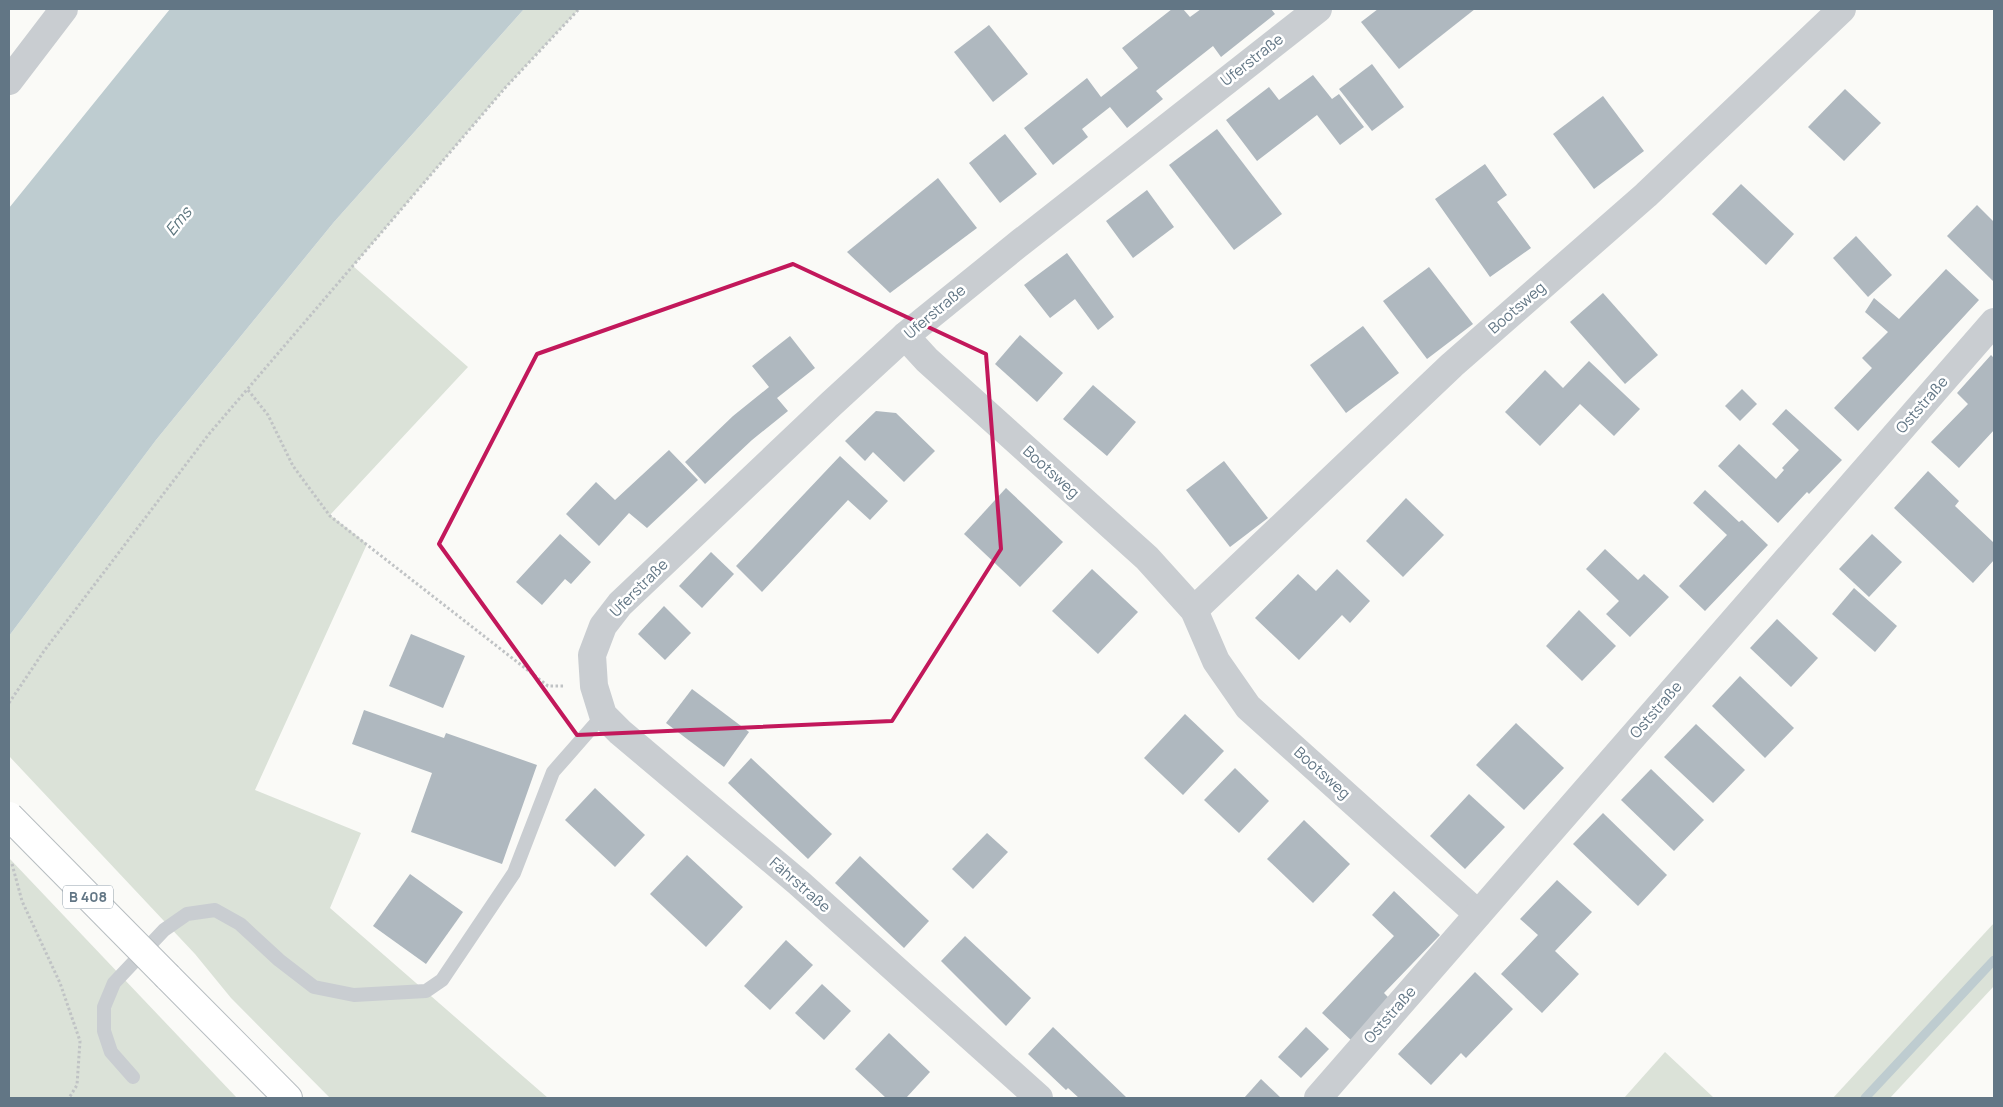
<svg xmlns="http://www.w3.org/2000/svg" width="2003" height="1107" font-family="Manrope,sans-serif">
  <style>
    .green { fill: #dbe2d8 }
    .water { fill: #beccd0 }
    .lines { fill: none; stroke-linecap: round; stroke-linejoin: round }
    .stream { stroke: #beccd0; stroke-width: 9 }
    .building { fill: #afb8bf }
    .primary-casing { stroke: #b7bdc1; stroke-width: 30 }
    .path { stroke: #c0c3c5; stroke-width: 3; stroke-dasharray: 2.5 2.5; stroke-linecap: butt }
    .lane { stroke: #c9cdd1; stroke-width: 14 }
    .street { stroke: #c9cdd1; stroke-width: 28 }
    .primary { stroke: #fff; stroke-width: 28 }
    .primary-bridge-casing { stroke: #b7bdc1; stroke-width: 30; stroke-linecap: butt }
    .primary-bridge { stroke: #fff; stroke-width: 28 }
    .marked { fill: none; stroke: #c2185b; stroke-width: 4; stroke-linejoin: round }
    .labels { text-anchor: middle; stroke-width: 5; stroke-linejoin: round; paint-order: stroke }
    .shield { fill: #fff; stroke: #919faa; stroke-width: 1 }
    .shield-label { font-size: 14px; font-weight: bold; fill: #627685 }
    .street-label { font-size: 15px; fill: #627685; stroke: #fff }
    .water-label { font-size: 16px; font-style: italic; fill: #5d767e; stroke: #fff }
  </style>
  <rect width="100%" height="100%" fill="#fafaf7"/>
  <!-- green -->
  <g class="green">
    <path d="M524 9H579L505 88 353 266 468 367 330 515 367 544 255 790 361 833 330 908 548 1098H330L231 998 195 954 9 756V636L156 440 334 222Z"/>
    <path d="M9 858 237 1098H9Z"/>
    <path d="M1994 923V986L1890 1098H1833Z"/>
    <path d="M1665 1052 1714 1098H1624Z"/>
  </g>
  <!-- water -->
  <path class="water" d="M170 9H524L334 222 156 440 9 636V208Z"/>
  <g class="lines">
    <!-- stream -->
    <path class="stream" d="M1865 1098 1994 960"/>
  </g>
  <!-- building -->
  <g class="building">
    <path d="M1172 9H1183L1190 17 1201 9H1271L1275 14 1221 57 1213 46 1156 91 1163 99 1127 128 1110 107 1082 129 1088 137 1053 165 1024 128 1087 78 1101 97 1138 68 1122 48Z"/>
    <path d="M1378 9H1475L1399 69 1361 22Z"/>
    <path d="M989 25 1028 74 993 102 954 52Z"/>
    <path d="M1372 64 1404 107 1372 131 1339 89Z"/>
    <path d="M1313 75 1332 99 1339 94 1364 127 1340 145 1317 115 1257 161 1226 120 1269 87 1279 100Z"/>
    <path d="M1845 89 1881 123 1844 161 1808 127Z"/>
    <path d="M1603 96 1644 151 1594 189 1553 134Z"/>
    <path d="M1217 129 1282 214 1234 250 1169 165Z"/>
    <path d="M1005 134 1037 174 1000 203 969 163Z"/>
    <path d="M1485 164 1507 195 1497 202 1531 248 1490 277 1435 199Z"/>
    <path d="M938 178 977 228 890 293 847 252Z"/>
    <path d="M1741 184 1794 234 1766 265 1712 214Z"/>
    <path d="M1147 190 1174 227 1133 258 1106 221Z"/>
    <path d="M1977 205 1994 222V282L1947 236Z"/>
    <path d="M1856 236 1892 275 1868 297 1833 258Z"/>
    <path d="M1067 253 1114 317 1098 330 1075 299 1050 318 1024 285Z"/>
    <path d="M1429 267 1473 324 1427 359 1383 301Z"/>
    <path d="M1946 269 1979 300 1858 431 1834 408 1872 368 1862 358 1888 332 1865 312 1874 298 1899 319Z"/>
    <path d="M1603 293 1658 355 1625 384 1570 322Z"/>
    <path d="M1363 326 1399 373 1346 413 1310 365Z"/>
    <path d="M1020 335 1063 373 1037 402 995 364Z"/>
    <path d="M790 336 815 368 777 398 788 411 752 440 705 484 685 462 733 416 769 387 752 366Z"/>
    <path d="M1991 355 1994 358V430L1959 468 1931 442 1968 404 1957 393Z"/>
    <path d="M1589 361 1640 409 1614 436 1580 404 1540 446 1505 412 1545 370 1563 388Z"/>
    <path d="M1093 385 1136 422 1107 456 1063 419Z"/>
    <path d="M1742 389 1757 404 1740 421 1725 406Z"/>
    <path d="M1786 409 1842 460 1809 494 1807 492 1778 523 1718 466 1739 444 1776 479 1784 470 1782 468 1799 450 1772 424Z"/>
    <path d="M876 411 896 413 935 451 904 482 873 452 865 461 845 441Z"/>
    <path d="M669 450 698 480 647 528 629 513 599 546 566 514 596 482 615 500Z"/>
    <path d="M840 456 888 501 870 520 848 500 762 592 736 566Z"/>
    <path d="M1224 461 1268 518 1230 547 1186 490Z"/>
    <path d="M1928 471 1959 501 1955 506 1994 543V560L1973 583 1894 508Z"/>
    <path d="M1006 488 1063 542 1020 587 964 534Z"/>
    <path d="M1705 490 1739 522 1742 520 1768 545 1705 611 1679 586 1727 535 1693 503Z"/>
    <path d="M1406 498 1444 535 1403 577 1366 541Z"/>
    <path d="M560 534 591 562 571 584 565 579 542 605 516 582Z"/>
    <path d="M1872 534 1902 562 1869 597 1839 569Z"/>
    <path d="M1605 549 1638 580 1644 574 1669 597 1630 637 1606 614 1619 601 1586 569Z"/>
    <path d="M711 552 734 574 702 608 679 586Z"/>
    <path d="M1092 569 1138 612 1098 654 1052 611Z"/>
    <path d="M1337 569 1370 601 1350 623 1342 615 1299 660 1255 618 1298 574 1316 591Z"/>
    <path d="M1854 588 1897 626 1875 652 1832 614Z"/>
    <path d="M664 606 691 633 665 660 638 634Z"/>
    <path d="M1579 610 1616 646 1582 681 1546 646Z"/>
    <path d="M1777 619 1818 658 1791 687 1750 648Z"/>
    <path d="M411 634 465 656 443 708 389 686Z"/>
    <path d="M1740 676 1794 728 1765 758 1712 706Z"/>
    <path d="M692 689 749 732 724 767 666 723Z"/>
    <path d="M364 710 444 738 446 733 537 765 502 864 411 832 432 773 352 744Z"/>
    <path d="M1185 714 1224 751 1183 795 1144 758Z"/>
    <path d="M1516 723 1564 768 1524 810 1476 765Z"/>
    <path d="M1696 724 1745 770 1713 803 1664 757Z"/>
    <path d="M751 758 832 834 808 859 728 783Z"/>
    <path d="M1235 768 1269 801 1239 833 1204 800Z"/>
    <path d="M1651 769 1704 820 1674 851 1621 800Z"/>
    <path d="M595 788 645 835 615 867 565 820Z"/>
    <path d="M1469 794 1505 827 1465 869 1430 836Z"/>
    <path d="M1603 813 1667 875 1638 906 1573 844Z"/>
    <path d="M1304 820 1350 864 1313 903 1267 859Z"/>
    <path d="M987 833 1008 852 973 889 952 869Z"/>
    <path d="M687 855 743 907 706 947 650 894Z"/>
    <path d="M860 856 929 921 904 948 835 883Z"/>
    <path d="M410 874 463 912 426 964 373 926Z"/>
    <path d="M1557 880 1592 912 1555 951 1579 974 1542 1013 1501 974 1538 935 1520 919Z"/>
    <path d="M1394 891 1440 935 1384 993 1390 999 1352 1041 1322 1013 1394 936 1372 915Z"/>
    <path d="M965 936 1031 998 1006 1026 941 961Z"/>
    <path d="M786 940 813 965 770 1010 744 986Z"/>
    <path d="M1475 972 1513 1009 1466 1058 1461 1053 1431 1085 1398 1054Z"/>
    <path d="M822 984 851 1011 824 1040 795 1013Z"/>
    <path d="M1053 1027 1126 1097 1125 1098H1079L1068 1088 1066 1090 1028 1054Z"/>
    <path d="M1306 1027 1329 1049 1301 1078 1278 1057Z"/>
    <path d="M889 1033 930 1072 906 1098H886L855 1069Z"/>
    <path d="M1261 1079 1281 1098H1244Z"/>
  </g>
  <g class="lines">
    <defs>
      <path id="primary" d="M168 977 288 1098"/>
    </defs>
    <!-- primary casing -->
    <use href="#primary" class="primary-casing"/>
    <!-- path -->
    <g class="path">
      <path d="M248 390 268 415 293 466 330 516 548 686H564"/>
      <path d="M9 703 44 651 209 434 505 88 579 9"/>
      <path d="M12 864 22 901 60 983 80 1041 77 1085 69 1098"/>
    </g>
    <!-- lane -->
    <path class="lane" d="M133 1077 111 1052 104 1031V1007L114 983 164 930 187 914 215 910 240 924 279 960 314 987 354 995 426 991 442 980 514 873 553 772 603 715"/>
    <!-- street -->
    <g class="street">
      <path d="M9 81 64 9"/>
      <path d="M905 336 927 360 1147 558 1194 610 1216 661 1248 707 1478 914"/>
      <path d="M1194 610 1452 365 1646 195 1842 9"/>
      <path d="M1039 1098 799 883 620 732 603 715 594 686 592 655 603 626 620 604 831 404 905 336 1021 242 1318 9"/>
      <path d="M1318 1098 1994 322"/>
    </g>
    <!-- primary -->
    <use href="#primary" class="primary"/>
    <defs>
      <path id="primary-bridge" d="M9 816 168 977"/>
    </defs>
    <!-- primary-bridge casing -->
    <use href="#primary-bridge" class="primary-bridge-casing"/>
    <!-- primary-bridge -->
    <use href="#primary-bridge" class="primary-bridge"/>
  </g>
  <!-- marked area -->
  <path class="marked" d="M793 264 986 354 1001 549 892 721 577 735 439 544 537 354Z"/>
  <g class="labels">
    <!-- shield labels -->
    <rect class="shield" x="63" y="885.5" width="50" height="23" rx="4"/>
    <g class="shield-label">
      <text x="88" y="902">B 408</text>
    </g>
    <!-- street labels -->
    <g class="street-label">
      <text transform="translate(1252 60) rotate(-38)" y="5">Uferstraße</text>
      <text transform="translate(1517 308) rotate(-41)" y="5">Bootsweg</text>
      <text transform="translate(935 312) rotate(-40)" y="5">Uferstraße</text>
      <text transform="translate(1922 405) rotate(-49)" y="5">Oststraße</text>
      <text transform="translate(1051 472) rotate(42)" y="5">Bootsweg</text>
      <text transform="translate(639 588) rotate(-45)" y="5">Uferstraße</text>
      <text transform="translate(1656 710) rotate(-49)" y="5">Oststraße</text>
      <text transform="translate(1322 773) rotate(42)" y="5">Bootsweg</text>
      <text transform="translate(800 885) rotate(41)" y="5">Fährstraße</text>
      <text transform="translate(1390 1015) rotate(-49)" y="5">Oststraße</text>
    </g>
    <!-- water labels -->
    <g class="water-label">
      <text transform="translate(178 221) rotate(-51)" y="6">Ems</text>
    </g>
  </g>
  <!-- border -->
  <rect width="2003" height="1107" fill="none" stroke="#627685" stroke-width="20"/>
</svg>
